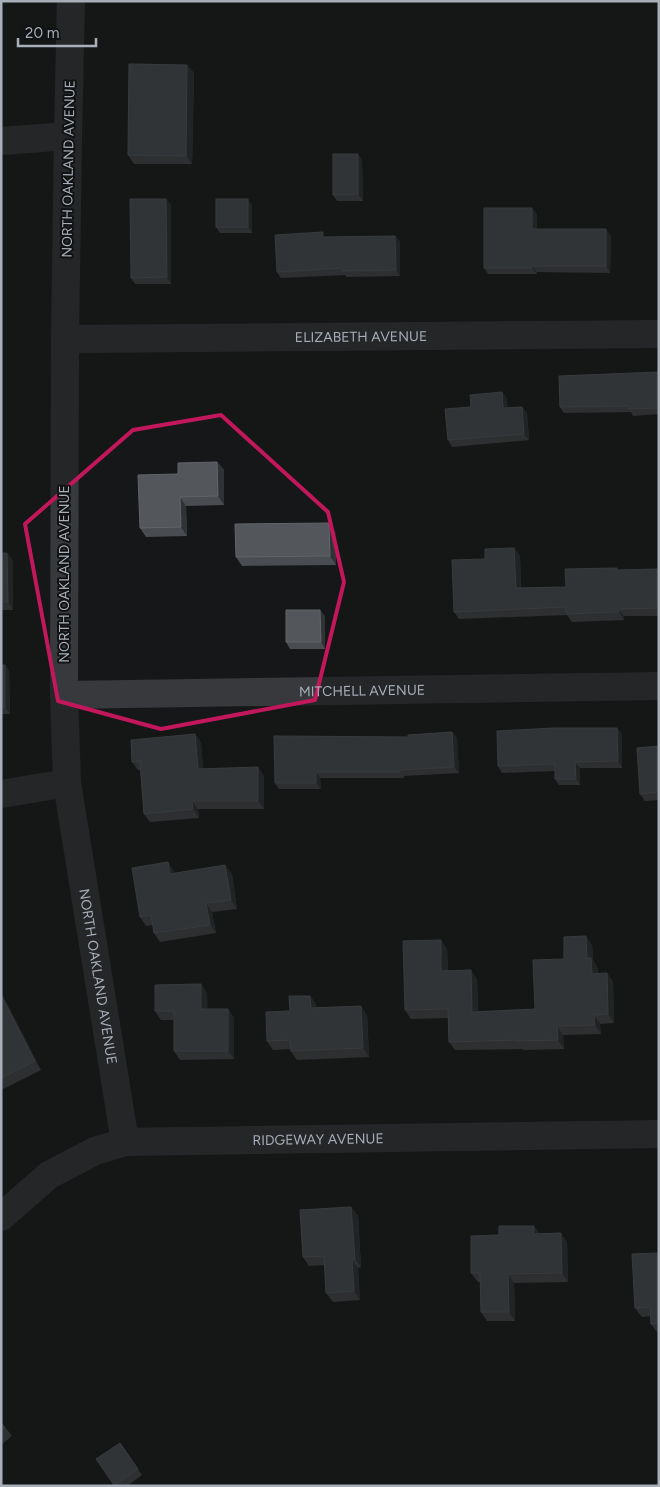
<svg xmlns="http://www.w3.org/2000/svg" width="660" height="1487" font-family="Figtree,sans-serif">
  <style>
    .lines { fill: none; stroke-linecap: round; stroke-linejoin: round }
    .minor { stroke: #37393d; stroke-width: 28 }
    .wall { fill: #494c50 }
    .shaded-wall { fill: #303335 }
    .building { fill: #53575b; stroke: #61656a }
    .marked { fill: none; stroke: #c2185b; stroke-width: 4; stroke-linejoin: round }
    .labels { text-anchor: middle; stroke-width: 4; stroke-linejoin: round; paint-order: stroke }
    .street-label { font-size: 14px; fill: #a8afb9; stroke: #111213 }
  </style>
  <rect width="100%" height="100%" fill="#161718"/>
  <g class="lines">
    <!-- minor -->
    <g class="minor">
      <path id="s1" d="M71 1 68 136 65 339 64 695 67 783 125 1142"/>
      <path d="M1 141 68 136"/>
      <path id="s2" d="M65 339 659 334"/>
      <path id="s3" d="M64 695 659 686"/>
      <path d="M1 794 67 783"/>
      <path id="s4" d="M1 1217 49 1175 95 1151 125 1142 659 1134"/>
    </g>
  </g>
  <!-- wall -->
  <g class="wall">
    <path d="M187 65 194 73 192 164H134L128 155Z"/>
    <path d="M362 160 363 201H337L333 195Z"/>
    <path d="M171 205V284H135L131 278Z"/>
    <path d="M252 205V233H220L216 227Z"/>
    <path d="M537 214V229L611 236 610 273 537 272V274H488L484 268Z"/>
    <path d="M395 236 400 242V276L347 277 345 275 281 278 277 272 326 237Z"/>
    <path d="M659 372V414L633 416 631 412 564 413 560 407Z"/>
    <path d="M502 392 507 399V408L522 407 527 413 529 440 452 447 448 440 471 407Z"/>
    <path d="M217 462 224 470V505L186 506 187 536 146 537 140 528 178 474Z"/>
    <path d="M336 532V565L242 566 236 557Z"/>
    <path d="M514 548 520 556 521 588 566 587 619 570 659 569V616H624V620L572 622 567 615 459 619 454 612 485 559Z"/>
    <path d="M1 553H7L13 561V610H1Z"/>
    <path d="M325 616V649H290L286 642Z"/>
    <path d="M1 665H5L9 671 10 714H1Z"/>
    <path d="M617 728 622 734V768H580V785H559L555 779V771L502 773 498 766Z"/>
    <path d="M452 732 457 738 459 773 404 776V778H320L321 789H279L275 783 408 737Z"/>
    <path d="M195 734 201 743 203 769 264 776V809H198L199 818 150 822 144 814 140 770H138L132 762Z"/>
    <path d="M659 746V800L645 801 640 794Z"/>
    <path d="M174 871 175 873 232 874 237 909 212 912 216 933 160 942 154 933 153 925 146 926 140 917Z"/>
    <path d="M592 945 593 960 597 967 598 973H607L613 982 614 1023 600 1024 601 1034 563 1035 564 1049 523 1050 522 1049 455 1050 449 1042 448 1018 411 1019 405 1010 447 949 448 971 477 979 478 1012 535 1009 564 959Z"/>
    <path d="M1 992 41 1070 1 1090Z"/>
    <path d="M207 993V1009H228L234 1018V1059L180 1060 174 1051V1020H161L155 1011Z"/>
    <path d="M310 996 316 1004V1007L367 1015 369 1057 297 1060 291 1051 290 1049 273 1050 267 1041 290 1011Z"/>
    <path d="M351 1207 358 1216 361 1267 358 1268 360 1300 333 1302 326 1293 325 1265 309 1266 303 1257Z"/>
    <path d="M539 1234 567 1242 568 1282 514 1283 515 1321H487L481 1312 480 1282H478L471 1273 499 1235Z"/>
    <path d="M659 1253V1332H657L651 1324V1316L642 1317 635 1308Z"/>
    <path d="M1 1422 12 1436 1 1445Z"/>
    <path d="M120 1443 142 1475 127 1486H115L96 1459Z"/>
  </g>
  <!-- shaded-wall -->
  <g class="shaded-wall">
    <path d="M187 65 194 73 192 164 186 156Z"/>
    <path d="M358 154 362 160 363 201 358 194Z"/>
    <path d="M166 199 171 205V284L167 277Z"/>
    <path d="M248 199 252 205V233L248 227Z"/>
    <path d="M532 208 537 214V235L532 229Z"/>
    <path d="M606 229 611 236 610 273 606 266Z"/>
    <path d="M395 236 400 242V276L396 270Z"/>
    <path d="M532 266 537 272V274L532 268Z"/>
    <path d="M502 392 507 399 508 414 503 408Z"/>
    <path d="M522 407 527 413 529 440 524 434Z"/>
    <path d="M217 462 224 470V505L218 496Z"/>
    <path d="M180 497 186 506 187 536 181 527Z"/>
    <path d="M329 523 336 532V565L330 556Z"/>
    <path d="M514 548 520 556 521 596 516 588Z"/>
    <path d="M7 553 13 561V610L8 602Z"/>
    <path d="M619 609 624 616V620L619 612Z"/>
    <path d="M320 610 325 616V649L321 642Z"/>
    <path d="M5 665 9 671 10 714 5 707Z"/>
    <path d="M617 728 622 734V768L618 761Z"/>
    <path d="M452 732 457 738 459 773 454 767Z"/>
    <path d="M195 734 201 743 204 777 198 769Z"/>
    <path d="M575 762 580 768V785L576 779Z"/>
    <path d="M258 767 264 776V809L258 801Z"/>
    <path d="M316 772 320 778 321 789 316 783Z"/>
    <path d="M192 801 198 809 199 818 193 809Z"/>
    <path d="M168 862 174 871 176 883 170 874Z"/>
    <path d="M225 865 232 874 237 909 231 900Z"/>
    <path d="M206 903 212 912 216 933 210 925Z"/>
    <path d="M586 936 592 945 593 960 597 967 598 983 592 974 587 958Z"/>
    <path d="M441 940 447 949 448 980 441 971Z"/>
    <path d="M471 970 477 979 478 1021 472 1012Z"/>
    <path d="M607 973 613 982 614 1023 608 1014Z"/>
    <path d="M201 984 207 993 208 1018 201 1009Z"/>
    <path d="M1 992 41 1070 35 1061 1 995Z"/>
    <path d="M310 996 316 1004 317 1016 311 1008Z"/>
    <path d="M361 1006 367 1015 369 1057 363 1048Z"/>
    <path d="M228 1009 234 1018V1059L228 1051Z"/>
    <path d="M594 1015 600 1024 601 1034 595 1025Z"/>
    <path d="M557 1026 563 1035 564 1049 558 1040Z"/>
    <path d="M351 1207 358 1216 361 1267 355 1259Z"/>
    <path d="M534 1226 540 1234H534Z"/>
    <path d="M561 1233 567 1242 568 1282 562 1273Z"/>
    <path d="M352 1259 358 1268 360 1300 354 1291Z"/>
    <path d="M508 1274 514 1283 515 1321 509 1312Z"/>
  </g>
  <!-- building -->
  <g class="building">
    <path d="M129 64 187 65 186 156 128 155Z"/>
    <path d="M333 154H358V194L333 195Z"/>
    <path d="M130 199H166L167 277 131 278Z"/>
    <rect x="216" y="199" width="32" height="28"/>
    <path d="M484 208H532V229H606V266H532V268H484Z"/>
    <path d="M323 232V237L395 236 396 270 342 271V268L277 272 275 235Z"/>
    <path d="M659 372V408L629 409 628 406 560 407 559 376Z"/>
    <path d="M502 392 503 408 522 407 524 434 448 440 445 409 471 407 470 395Z"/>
    <path d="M217 462 218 496 180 497 181 527 140 528 138 475 178 474V463Z"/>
    <path d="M329 523 330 556 236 557 235 524Z"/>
    <path d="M514 548 516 588 566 587 565 569 617 568V570L659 569V608L619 609V612L566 614V607L454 612 452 560 485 559V549Z"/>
    <path d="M1 553H7L8 602H1Z"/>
    <path d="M286 610H320L321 642H286Z"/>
    <rect x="1" y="665" width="4" height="42"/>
    <path d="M554 728H617L618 761 575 762 576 779H555V764L498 766 497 731Z"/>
    <path d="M452 732 454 767 399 770V772H316V783H275L274 736 408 737V735Z"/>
    <path d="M195 734 198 769 258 767V801H192L193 809 144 814 140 761 132 762 131 740Z"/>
    <path d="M659 746V792L640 794 637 748Z"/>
    <path d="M168 862 170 874 225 865 231 900 206 903 210 925 154 933 151 915 140 917 132 868Z"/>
    <path d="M586 936 587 958H591L592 974 607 973 608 1014 594 1015 595 1025 557 1026 558 1040 517 1041V1040L449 1042 448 1009 405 1010 403 941 441 940V971L471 970 472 1012 535 1009 533 960 564 959V937Z"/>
    <path d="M201 984V1009H228V1051H174V1011H155V985Z"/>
    <path d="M1 995 35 1061 1 1078Z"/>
    <path d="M289 996H310L311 1008 361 1006 363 1048 291 1051 290 1040 267 1041 266 1012 290 1011Z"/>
    <path d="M351 1207 355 1259H352L354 1291 326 1293 324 1256 303 1257 300 1210Z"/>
    <path d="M499 1226H534V1234L561 1233 562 1273 508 1274 509 1312H481L480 1273H471V1236L499 1235Z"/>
    <path d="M659 1253V1323L651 1324 650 1307 635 1308 632 1254Z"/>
    <path d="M1 1422 5 1428 1 1431Z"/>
    <path d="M120 1443 138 1469 114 1485 96 1459Z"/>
  </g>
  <!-- marked area -->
  <path d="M0 0H660V1487H0ZM221 415 328 512 344 582 315 700 161 729 58 701 25 524 133 430Z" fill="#161718" fill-opacity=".55" fill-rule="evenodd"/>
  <path class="marked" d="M221 415 328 512 344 582 315 700 161 729 58 701 25 524 133 430Z"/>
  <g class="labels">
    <!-- street labels -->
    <g class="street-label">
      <text transform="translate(68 169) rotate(-89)" y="5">NORTH OAKLAND AVENUE</text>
      <text dy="5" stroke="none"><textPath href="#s2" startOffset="296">ELIZABETH AVENUE</textPath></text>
      <text transform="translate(64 574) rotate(-90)" y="5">NORTH OAKLAND AVENUE</text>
      <text dy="5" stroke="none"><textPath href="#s3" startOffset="298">MITCHELL AVENUE</textPath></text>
      <text dy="5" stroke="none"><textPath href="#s1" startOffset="978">NORTH OAKLAND AVENUE</textPath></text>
      <text dy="5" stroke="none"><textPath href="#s4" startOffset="340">RIDGEWAY AVENUE</textPath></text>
    </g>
  </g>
  <!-- border -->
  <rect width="660" height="1487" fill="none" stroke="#a8afb9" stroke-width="5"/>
  <!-- scale -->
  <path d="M18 38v8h78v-8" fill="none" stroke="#a8afb9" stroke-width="2.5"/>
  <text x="25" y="38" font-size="15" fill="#a8afb9" stroke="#111213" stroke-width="4" paint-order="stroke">20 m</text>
</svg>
